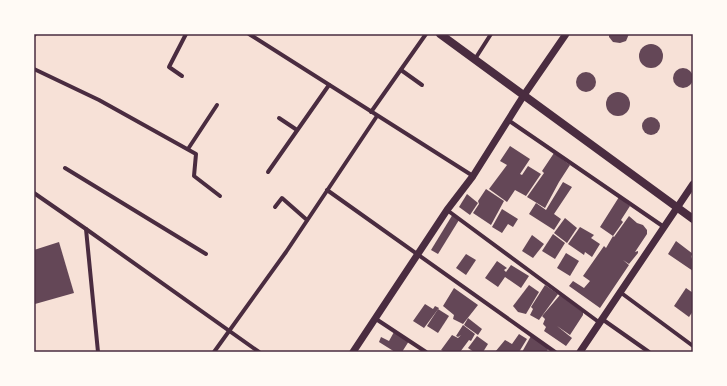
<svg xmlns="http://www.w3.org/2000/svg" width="727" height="386" font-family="'Source Sans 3',sans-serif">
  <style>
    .building { fill: #644757 }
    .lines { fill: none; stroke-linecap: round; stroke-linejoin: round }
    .minor { stroke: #4a2c40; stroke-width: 4 }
    .tertiary { stroke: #4a2c40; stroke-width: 7 }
    .secondary { stroke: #4a2c40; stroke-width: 8 }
    .neatline { fill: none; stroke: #4a2c40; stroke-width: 1.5 }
  </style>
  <rect width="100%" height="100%" fill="#f7e1d7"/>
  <!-- building -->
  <g class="building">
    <path d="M609 34H629L626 41 620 43 613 42 609 37Z"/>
    <circle cx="651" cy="56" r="12"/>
    <circle cx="683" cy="78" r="10"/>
    <circle cx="586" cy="82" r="10"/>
    <circle cx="618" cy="104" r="12"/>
    <circle cx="651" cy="126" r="9"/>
    <path d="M510 146 530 159 520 174 522 175 528 166 541 174 526 196 515 190 507 202 489 189 507 165 500 161Z"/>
    <path d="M554 153 570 165 559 182 545 208 527 197 544 173 542 171Z"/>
    <path d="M563 182 572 187 554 214 561 219 554 230 529 214 536 203 546 210Z"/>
    <path d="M486 189 504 201 491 225 473 213 479 204 478 201Z"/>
    <path d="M467 194 478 203 470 215 459 207Z"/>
    <path d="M619 197 630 206 621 220 623 222 613 236 600 227Z"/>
    <path d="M502 209 518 219 513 227 508 224 502 233 492 227Z"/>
    <path d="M453 214 459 220 438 254 431 250Z"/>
    <path d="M629 216 637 223 643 225 647 230V234L635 252 638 251V253L629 264 623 260 629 265 600 308 569 286 573 281 584 288 590 281 583 276 604 246 606 248 613 236 614 237Z"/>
    <path d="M565 218 577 228 567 243 554 233Z"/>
    <path d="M580 227 594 235 591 238 600 244 592 257 585 252 584 255 568 244Z"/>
    <path d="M553 234 565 243 555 259 542 251Z"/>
    <path d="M532 235 544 244 533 258 522 251Z"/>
    <path d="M676 241 693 254 691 256V259L693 254V271L668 254Z"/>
    <path d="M59 242 74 293 35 304 34 250Z"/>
    <path d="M566 253 579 261 570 276 557 268Z"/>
    <path d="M466 254 476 260 466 275 456 268Z"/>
    <path d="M497 261 507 268 504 270 506 272 511 265 529 276 521 288 505 277 498 287 485 278Z"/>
    <path d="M529 285 539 292 526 314 518 312 513 306Z"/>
    <path d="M545 285 558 294 539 320 530 315 533 309 531 307Z"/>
    <path d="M454 288 478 305 463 324 453 319 454 315 443 306Z"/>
    <path d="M686 288 693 293V311L689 317 674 306Z"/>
    <path d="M560 295 583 312V315L570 335 557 326 572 338 566 346 544 331 546 327 543 324 545 319 542 316Z"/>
    <path d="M425 304 433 309 435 306 439 308 424 328 413 321Z"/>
    <path d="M438 309 449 316 438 333 427 326Z"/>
    <path d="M468 318 482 329 478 335 464 325Z"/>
    <path d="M463 325 475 334 471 341 469 340 460 352H445L441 350 452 335 458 338 461 335 458 337 456 336Z"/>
    <path d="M394 332 409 341 402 352H395L379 342 381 337 389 341Z"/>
    <path d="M519 334 527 339 519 352H495L505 340 512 344Z"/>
    <path d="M477 336 488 344 483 352H474L468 348Z"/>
    <path d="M531 336 549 348 546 352H522Z"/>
  </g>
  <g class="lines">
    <!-- minor -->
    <g class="minor">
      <path d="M249 34 473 176"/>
      <path d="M34 35 35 34"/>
      <path d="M475 59 491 34"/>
      <path d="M34 69 99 100 196 154 194 176 220 196"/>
      <path d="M401 70 422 85"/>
      <path d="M182 76 169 67 186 34"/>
      <path d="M371 112 426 34"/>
      <path d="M279 118 297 130"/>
      <path d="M508 120 664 227"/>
      <path d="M188 149 217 105"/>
      <path d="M65 168 206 254"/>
      <path d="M268 172 329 85"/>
      <path d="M327 190 555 352"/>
      <path d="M34 193 86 229 259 352"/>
      <path d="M275 207 282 198 307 220"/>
      <path d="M447 210 600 323"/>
      <path d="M86 229 98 352"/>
      <path d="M620 292 693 346"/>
      <path d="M376 319 426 352"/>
      <path d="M602 319 649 352"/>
      <path d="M214 352 286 252 377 116"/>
    </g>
    <!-- tertiary -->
    <g class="tertiary">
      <path d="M353 352 447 210 473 176 524 95 566 34"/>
      <path d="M580 352 693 184"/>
    </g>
    <!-- secondary -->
    <path class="secondary" d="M440 34 693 219"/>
  </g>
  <!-- border -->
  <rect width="727" height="386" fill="none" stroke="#fffaf5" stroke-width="70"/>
  <rect x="35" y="35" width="657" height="316" class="neatline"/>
</svg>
